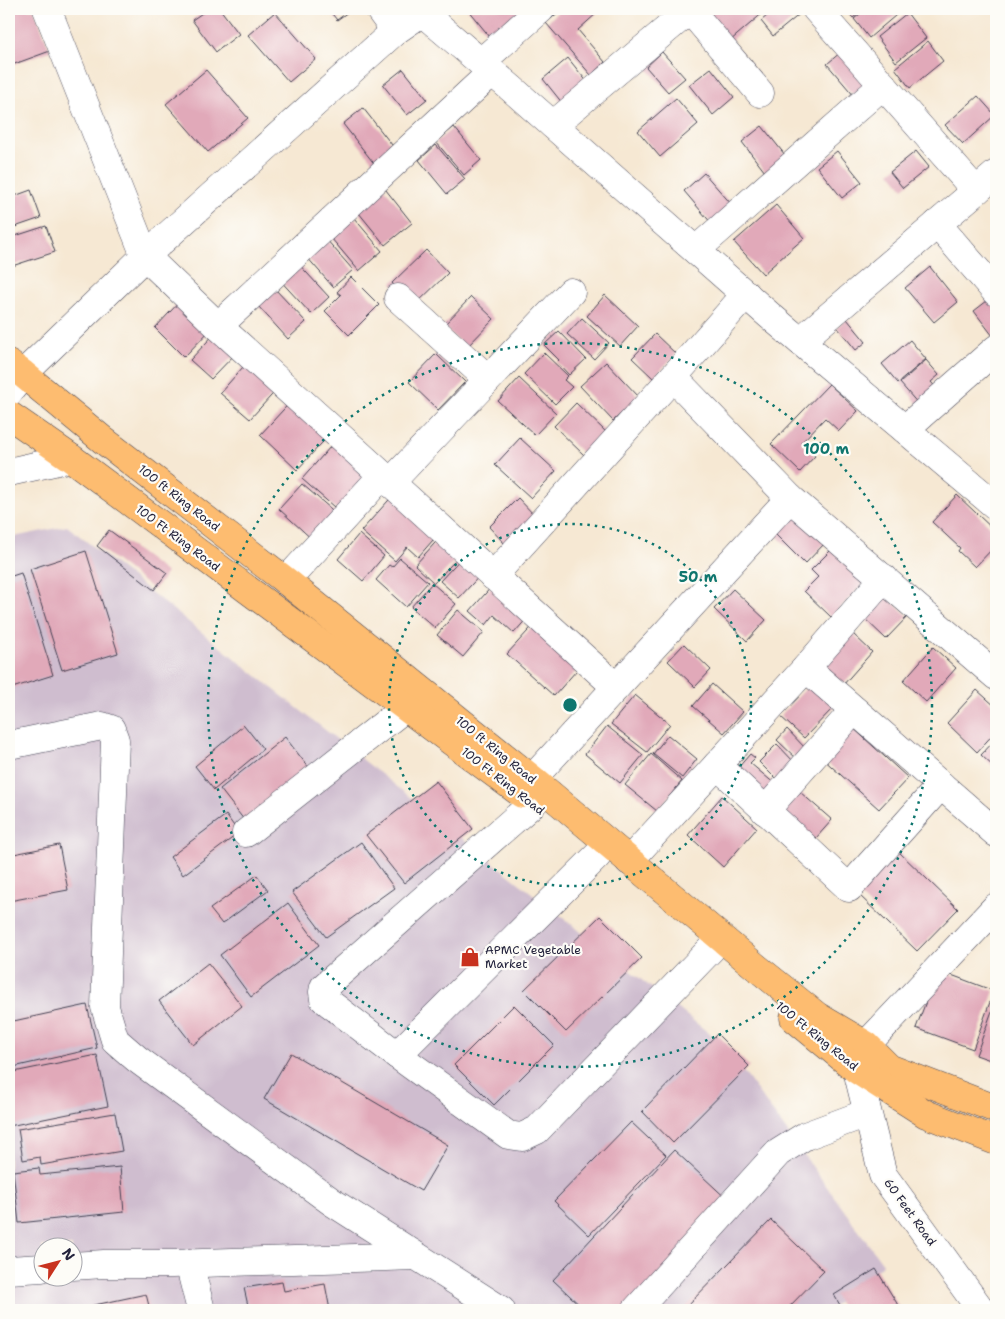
<svg xmlns="http://www.w3.org/2000/svg" width="1005" height="1319" font-family="'Shantell Sans',sans-serif">
  <style>
    .industrial { fill: #cfbdcf; fill-rule: evenodd }
    .building { fill: #e1a9b9 }
    .lines { fill: none; stroke-linecap: round; stroke-linejoin: round }
    .minor-casing { stroke: #424052; stroke-width: 29 }
    .major-casing { stroke: #424052; stroke-width: 29 }
    .minor { stroke: #fff; stroke-width: 28 }
    .major { stroke: #fdbc6f; stroke-width: 28 }
    .ring { fill: none; stroke: #0f766e; stroke-width: 2.5; stroke-dasharray: 2.5 5 }
    .labels { text-anchor: middle; stroke-width: 4.5; stroke-linejoin: round; paint-order: stroke }
    .street-label { font-size: 12px; fill: #22223b; stroke: #fdfcf7 }
    .poi-label { font-size: 12px; fill: #22223b; stroke: #fdfcf7; text-anchor: start }
    .centre { fill: #0f766e; stroke: #fdfcf7; stroke-width: 2.5 }
    .ring-label { font-size: 15px; text-anchor: middle; font-weight: bold; fill: #0f766e; stroke: #fdfcf7; stroke-width: 4.5; stroke-linejoin: round; paint-order: stroke }
  </style>
  <rect width="100%" height="100%" fill="#fdfcf7"/>
  <filter id="ink" filterUnits="userSpaceOnUse"><feTurbulence type="fractalNoise" baseFrequency=".02" numOctaves="2"/><feDisplacementMap in="SourceGraphic" scale="10" xChannelSelector="R" yChannelSelector="G"/><feConvolveMatrix kernelMatrix="1 2 1 2 8 2 1 2 1" color-interpolation-filters="sRGB"/></filter>
  <filter id="wash" filterUnits="userSpaceOnUse"><feTurbulence type="fractalNoise" baseFrequency=".0096" numOctaves="4" result="noise"/><feDisplacementMap in="SourceGraphic" scale="20" xChannelSelector="R" yChannelSelector="G"/><feGaussianBlur stdDeviation="1.12" result="paint"/><feColorMatrix in="noise" values="0 0 0 0 0 0 0 0 0 0 0 0 0 0 0 0 0 1.4 0 .05"/><feComposite in="paint" operator="in"/></filter>
  <g filter="url(#wash)">
    <rect width="100%" height="100%" fill="#f6e8d3"/>
    <!-- industrial -->
    <path class="industrial" d="M67 526 724 1045 883 1264 829 1310H9V538ZM42 1246H72V1276H42Z"/>
    <g id="blocks">
      <!-- building -->
      <g class="building">
        <path d="M9 9H34L50 51 9 66Z"/>
        <path d="M208 9H220L239 34 216 52 192 20Z"/>
        <path d="M328 9H352L337 20Z"/>
        <path d="M467 9H524L490 37Z"/>
        <path d="M562 9H594L597 13 578 30 605 62 591 75 546 23Z"/>
        <path d="M707 9H764L765 11 730 41Z"/>
        <path d="M775 9H797L801 13 773 36 761 21Z"/>
        <path d="M845 9H864L853 18Z"/>
        <path d="M866 9H901L902 10 869 38 854 19Z"/>
        <path d="M275 12 316 59 289 82 248 35Z"/>
        <path d="M907 13 926 38 896 62 877 37Z"/>
        <path d="M928 41 943 61 910 88 895 68Z"/>
        <path d="M849 45 876 79 855 97 827 64Z"/>
        <path d="M662 52 685 78 668 92 646 67Z"/>
        <path d="M568 58 588 83 563 104 543 79Z"/>
        <path d="M711 68 734 97 713 115 689 85Z"/>
        <path d="M403 69 427 99 407 115 383 85Z"/>
        <path d="M206 70 248 118 208 152 166 104Z"/>
        <path d="M978 96 995 115 963 144 945 125Z"/>
        <path d="M676 98 698 124 660 157 638 131Z"/>
        <path d="M363 108 396 150 376 166 343 124Z"/>
        <path d="M762 126 789 160 768 176 742 142Z"/>
        <path d="M454 127 481 160 464 175 436 142Z"/>
        <path d="M436 145 465 179 447 194 419 160Z"/>
        <path d="M837 151 862 182 842 198 817 167Z"/>
        <path d="M916 151 929 167 903 188 890 172Z"/>
        <path d="M704 173 733 206 712 224 684 191Z"/>
        <path d="M382 185 412 223 385 245 354 207Z"/>
        <path d="M31 190 41 218 9 229V198Z"/>
        <path d="M776 205 804 238 763 274 734 242Z"/>
        <path d="M354 218 382 251 359 271 331 238Z"/>
        <path d="M46 226 55 252 9 267V238Z"/>
        <path d="M326 239 353 270 333 287 306 256Z"/>
        <path d="M426 250 448 273 414 306 392 283Z"/>
        <path d="M295 260 329 297 311 314 277 277Z"/>
        <path d="M930 267 958 302 934 322 905 288Z"/>
        <path d="M351 277 379 305 349 335 325 311 341 295 337 292Z"/>
        <path d="M275 289 306 322 288 339 258 306Z"/>
        <path d="M996 294V340L974 311Z"/>
        <path d="M605 295 638 326 620 346 587 316Z"/>
        <path d="M184 297 214 326 184 357 155 328Z"/>
        <path d="M471 297 494 319 466 348 443 326Z"/>
        <path d="M582 318 609 343 594 359 567 334Z"/>
        <path d="M847 319 866 342 856 350 837 327Z"/>
        <path d="M219 329 240 349 211 379 190 360Z"/>
        <path d="M559 331 586 359 569 375 557 362 559 360 544 345Z"/>
        <path d="M655 334 676 354 653 378 632 358Z"/>
        <path d="M910 340 926 359 898 383 882 364Z"/>
        <path d="M544 353 568 376 564 380 572 387 555 404 524 374Z"/>
        <path d="M436 354 465 382 438 410 409 382Z"/>
        <path d="M251 358 281 385 250 419 220 393Z"/>
        <path d="M926 360 939 375 931 382 938 390 920 406 900 383Z"/>
        <path d="M606 362 639 397 613 421 580 386Z"/>
        <path d="M519 378 556 413 535 435 498 401Z"/>
        <path d="M829 384 858 411 839 431 825 418 801 443 815 456 800 472 771 444Z"/>
        <path d="M295 397 332 432 297 470 260 435Z"/>
        <path d="M576 403 607 433 585 456 554 426Z"/>
        <path d="M338 438 377 473 342 514 302 479Z"/>
        <path d="M520 438 556 471 531 498 495 465Z"/>
        <path d="M302 484 338 515 315 542 279 509Z"/>
        <path d="M397 491 441 531 418 557 407 547 395 561 361 531Z"/>
        <path d="M957 495 996 532V545L975 567 958 551 960 548 932 522Z"/>
        <path d="M518 498 535 516 506 545 489 527Z"/>
        <path d="M795 513 825 543 805 564 775 534Z"/>
        <path d="M109 530 167 573 154 590 97 546Z"/>
        <path d="M444 533 464 551 434 583 415 565Z"/>
        <path d="M359 534 384 556 363 581 338 559Z"/>
        <path d="M834 547 867 580 831 617 804 591 818 577 811 570Z"/>
        <path d="M86 551 118 653 62 670 30 569Z"/>
        <path d="M465 554 484 571 459 598 440 581Z"/>
        <path d="M400 558 428 582 406 607 376 580 389 565 392 567Z"/>
        <path d="M21 573 53 675 9 689V577Z"/>
        <path d="M432 583 456 604 435 628 411 607Z"/>
        <path d="M493 585 529 616 514 633 494 615 486 625 470 611Z"/>
        <path d="M733 589 766 620 747 641 714 609Z"/>
        <path d="M883 593 908 616 886 639 862 616Z"/>
        <path d="M458 610 484 632 463 657 437 635Z"/>
        <path d="M538 620 584 662 554 696 507 654Z"/>
        <path d="M852 633 872 652 843 685 822 667Z"/>
        <path d="M684 644 711 670 695 687 668 661Z"/>
        <path d="M933 647 956 668 926 702 903 681Z"/>
        <path d="M811 683 835 706 804 738 780 716Z"/>
        <path d="M712 684 743 712 724 733 693 706Z"/>
        <path d="M977 690 996 707V731L977 752 947 723Z"/>
        <path d="M635 695 670 724 647 752 611 724Z"/>
        <path d="M244 725 263 749 214 790 195 766Z"/>
        <path d="M607 726 643 755 620 783 585 754Z"/>
        <path d="M851 726 908 778 879 809 822 758Z"/>
        <path d="M787 729 807 750 798 760 777 740Z"/>
        <path d="M668 735 697 759 682 778 653 754Z"/>
        <path d="M285 737 313 773 248 825 220 789Z"/>
        <path d="M996 739V769L981 755Z"/>
        <path d="M777 744 795 763 777 780 759 762Z"/>
        <path d="M651 754 682 781 657 811 625 785Z"/>
        <path d="M750 754 755 758 750 763 776 785 761 803 731 776Z"/>
        <path d="M436 781 473 829 404 883 366 835Z"/>
        <path d="M800 792 832 820 808 847 776 819Z"/>
        <path d="M722 796 757 828 723 867 688 835Z"/>
        <path d="M226 815 239 833 183 875 170 857Z"/>
        <path d="M361 842 394 888 326 937 292 892Z"/>
        <path d="M59 845 68 890 9 901V855Z"/>
        <path d="M898 851 958 909 917 951 857 893Z"/>
        <path d="M257 875 268 890 222 924 210 909Z"/>
        <path d="M288 903 319 945 251 997 220 955Z"/>
        <path d="M600 916 642 958 566 1032 524 990Z"/>
        <path d="M208 963 242 1006 193 1045 159 1001Z"/>
        <path d="M938 970 994 991 973 1049 916 1028Z"/>
        <path d="M996 1000V1062L976 1055Z"/>
        <path d="M87 1005 97 1048 9 1068V1022Z"/>
        <path d="M514 1005 554 1045 494 1105 454 1065Z"/>
        <path d="M717 1034 749 1066 673 1143 642 1111Z"/>
        <path d="M291 1053 448 1145 421 1191 264 1099Z"/>
        <path d="M97 1055 108 1106 9 1126V1073Z"/>
        <path d="M115 1113 122 1151 41 1165 40 1157 23 1160 18 1129Z"/>
        <path d="M631 1122 666 1155 589 1235 554 1201Z"/>
        <path d="M674 1150 730 1202 630 1310H585L553 1280Z"/>
        <path d="M120 1167 124 1212 19 1223 13 1171 39 1168 40 1175Z"/>
        <path d="M771 1220 824 1271 786 1310H683Z"/>
        <path d="M876 1269 901 1310H843L834 1295Z"/>
        <path d="M282 1282 284 1291 325 1284 330 1310H249L244 1288Z"/>
        <path d="M146 1294 150 1310H91L90 1306Z"/>
        <path d="M17 1306 18 1310H9V1307Z"/>
      </g>
    </g>
  </g>
  <g filter="url(#ink)">
    <use href="#blocks" fill-opacity="0" stroke="#424052" stroke-width="1"/>
    <g class="lines">
      <defs>
        <g id="minor">
          <path d="M47 9 145 256 218 326 616 687"/>
          <path d="M379 9 395 31"/>
          <path d="M816 9 976 191"/>
          <path d="M690 10 760 93"/>
          <path d="M423 13 512 89 769 315 996 506"/>
          <path d="M481 62 541 9"/>
          <path d="M553 125 691 9"/>
          <path d="M937 224 996 292"/>
          <path d="M696 250 883 85"/>
          <path d="M398 298 488 379"/>
          <path d="M218 326 492 72"/>
          <path d="M800 341 996 174"/>
          <path d="M9 392 23 374 145 256 395 31 427 9"/>
          <path d="M905 429 996 349"/>
          <path d="M9 472 71 458"/>
          <path d="M390 483 571 292"/>
          <path d="M790 498 996 676"/>
          <path d="M493 576 673 377"/>
          <path d="M286 581 382 476"/>
          <path d="M806 668 996 833"/>
          <path d="M9 745 102 726 111 729 115 740 105 1007 115 1040 137 1059 332 1202 501 1310"/>
          <path d="M717 765 849 888 941 785"/>
          <path d="M520 792 790 498 673 377 746 294"/>
          <path d="M533 803 324 987 323 992 324 999 397 1055 508 1135 522 1137 537 1130 711 949"/>
          <path d="M765 811 854 710"/>
          <path d="M246 833 406 707"/>
          <path d="M629 861 806 668 884 578"/>
          <path d="M397 1055 597 856"/>
          <path d="M189 1263 201 1310"/>
          <path d="M72 1266 104 1264H172L416 1256"/>
          <path d="M9 1270 42 1268"/>
          <path d="M636 1310 778 1153 805 1136 867 1113"/>
          <path d="M981 1310 883 1175 857 1070 866 1045 996 907"/>
        </g>
        <g id="major">
          <path d="M9 364 23 374 103 440 286 581 532 779 756 967 817 1016 866 1045 889 1068 996 1109"/>
          <path d="M9 415 71 458 522 794"/>
          <path d="M794 1018 857 1070 926 1114 996 1141"/>
        </g>
      </defs>
      <!-- minor casing -->
      <use href="#minor" class="minor-casing"/>
      <!-- major casing -->
      <use href="#major" class="major-casing"/>
      <!-- minor -->
      <use href="#minor" class="minor"/>
      <!-- major -->
      <use href="#major" class="major"/>
    </g>
  </g>
  <!-- distance rings -->
  <g class="ring">
    <circle cx="570" cy="705" r="181"/>
    <circle cx="570" cy="705" r="362"/>
  </g>
  <!-- icons -->
  <defs>
    <symbol id="shop-bare" viewBox="-9 -9 18 18"><path d="M-5-2.5h2.3a2.7 3.5 0 0 1 5.4 0H5L5.5 6h-11ZM-1.5-2.5h3a1.5 2.3 0 0 0-3 0Z" fill="#c8321e" stroke="#fdfcf7" stroke-width="2.5" paint-order="stroke"/></symbol>
  </defs>
  <g fill-rule="evenodd">
    <use href="#shop-bare" x="456" y="943" width="28" height="28"/>
  </g>
  <g class="labels">
    <!-- street labels -->
    <g class="street-label">
      <text transform="translate(179 498) rotate(38)" y="4">100 ft Ring Road</text>
      <text transform="translate(178 538) rotate(37)" y="4">100 Ft Ring Road</text>
      <text transform="translate(496 750) rotate(39)" y="4">100 ft Ring Road</text>
      <text transform="translate(503 781) rotate(38)" y="4">100 Ft Ring Road</text>
      <text transform="translate(817 1036) rotate(39)" y="4">100 Ft Ring Road</text>
      <text transform="translate(910 1212) rotate(54)" y="4">60 Feet Road</text>
    </g>
    <!-- poi labels -->
    <g class="poi-label">
      <text x="485" y="954">APMC Vegetable<tspan x="485" dy="14">Market</tspan></text>
    </g>
  </g>
  <circle cx="570" cy="705" r="8" class="centre"/>
  <g class="ring-label">
    <text x="826" y="454">100 m</text>
    <text x="698" y="582">50 m</text>
  </g>
  <!-- margin -->
  <rect width="1005" height="1319" fill="none" stroke="#fdfcf7" stroke-width="30"/>
  <!-- north arrow -->
  <g transform="translate(58 1262) rotate(54)"><circle r="24" fill="#fdfcf7" stroke="#a5a5ac"/>
  <path d="M0-4L9 19L0 12L-9 19Z" fill="#c8321e"/>
  <text y="-8" font-size="14" font-weight="bold" text-anchor="middle" fill="#22223b">N</text>
  </g>
</svg>
